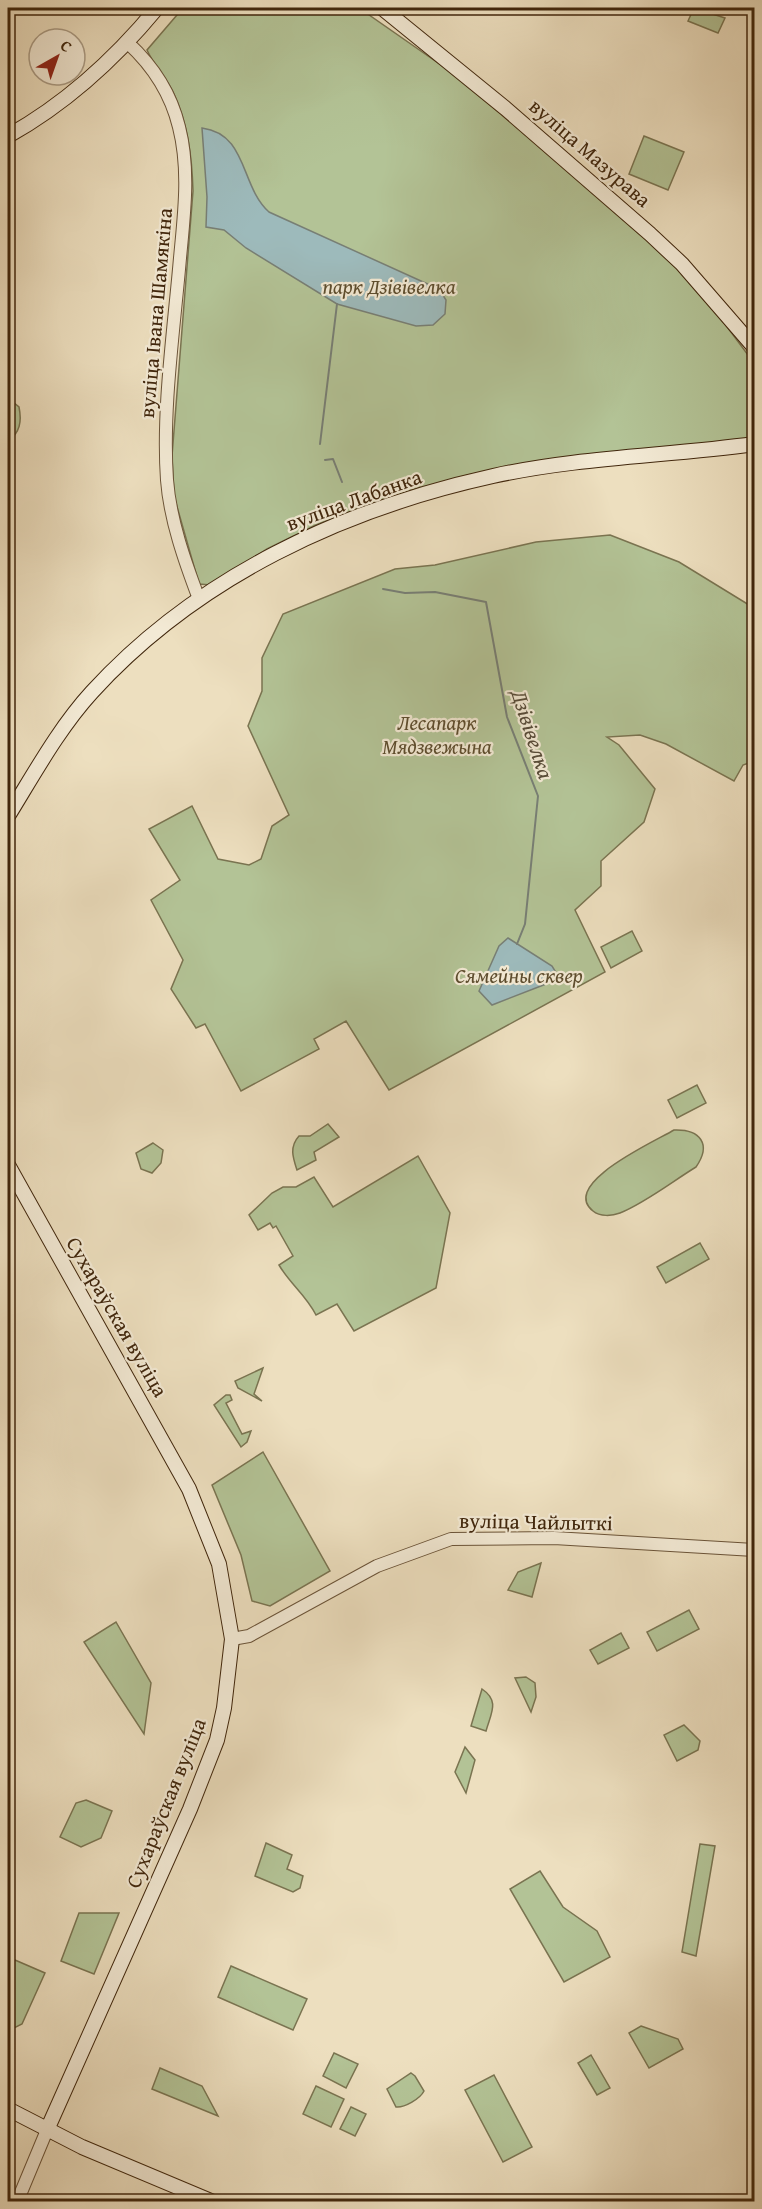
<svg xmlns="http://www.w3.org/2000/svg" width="762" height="2209" font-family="'Gentium Book Plus',serif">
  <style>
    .green { fill: #b3c396; stroke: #7a7451; stroke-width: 1.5 }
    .water { fill: #9dbabb; stroke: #787f75; stroke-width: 1.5 }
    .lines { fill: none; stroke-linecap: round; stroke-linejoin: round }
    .stream { stroke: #787f75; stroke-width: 2 }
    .tertiary-casing { stroke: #6b5439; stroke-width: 14 }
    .secondary-casing { stroke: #40260c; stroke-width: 16 }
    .tertiary { stroke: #f3ead5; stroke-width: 12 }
    .secondary { stroke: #f3ead5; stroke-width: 14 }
    .labels { text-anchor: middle; stroke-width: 4.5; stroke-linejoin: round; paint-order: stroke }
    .street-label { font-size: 21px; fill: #40260c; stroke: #f3ead5 }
    .park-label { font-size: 21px; font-style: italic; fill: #5d4d2e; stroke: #f3ead5 }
    .water-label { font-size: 22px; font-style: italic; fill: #574b38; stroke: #f3ead5 }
  </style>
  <rect width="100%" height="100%" fill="#eddfbf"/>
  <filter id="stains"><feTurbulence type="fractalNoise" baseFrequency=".00333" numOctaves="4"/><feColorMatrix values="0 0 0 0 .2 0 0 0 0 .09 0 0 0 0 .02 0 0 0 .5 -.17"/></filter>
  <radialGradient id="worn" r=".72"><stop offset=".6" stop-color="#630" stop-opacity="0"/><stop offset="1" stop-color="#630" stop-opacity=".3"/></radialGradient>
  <!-- green -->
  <g class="green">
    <path d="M183 8H359L451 72 649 239 680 269 722 320 754 363V439L514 466 468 475 366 506 316 525 267 549 211 585 199 584 174 496 172 456 193 191C192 157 188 125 174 94 167 78 154 66 147 50Z"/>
    <path d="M694 8 725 18 718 33 688 21Z"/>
    <path d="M644 136 684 152 668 190 629 174Z"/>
    <path d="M8 398 19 407C22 422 20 432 8 442Z"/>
    <path d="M610 535 679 562 754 608V761L743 765 734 781 666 744 640 735 607 737 619 745 655 789 644 822 601 861V886L575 910 605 972 389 1090 346 1021 314 1039 319 1049 241 1091 205 1024 196 1028 171 989 183 960 151 900 180 880 149 829 192 806 218 859 249 865 261 859 272 826 289 815 248 726 262 691V658L283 614 395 569 435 565 536 542Z"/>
    <path d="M632 931 642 951 611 968 601 947Z"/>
    <path d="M697 1085 706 1103 677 1118 668 1100Z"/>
    <path d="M328 1124 339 1137 314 1152 316 1160 297 1170C293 1158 289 1147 299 1136H310Z"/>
    <path d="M674 1130C700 1129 712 1144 696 1167 673 1181 645 1203 620 1213 612 1216 600 1217 593 1211 559 1184 656 1141 674 1130Z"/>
    <path d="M153 1143 163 1150 161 1163 152 1173 141 1169 136 1153Z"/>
    <path d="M418 1156 450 1213 436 1288 354 1331 337 1304 316 1315C306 1295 290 1284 279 1265L293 1256 276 1226 273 1228 270 1223 258 1230 249 1215 272 1193 283 1187H296L314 1177 333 1207Z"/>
    <path d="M700 1243 709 1259 666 1283 657 1267Z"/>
    <path d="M263 1368 254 1394 262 1401 238 1388 235 1381Z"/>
    <path d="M226 1395H230L232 1400 226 1403 242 1434 251 1431 247 1442 241 1447 214 1405Z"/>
    <path d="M263 1452 330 1571 270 1606 252 1601 241 1555 212 1485Z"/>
    <path d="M541 1563 532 1597 508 1590 518 1572Z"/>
    <path d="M689 1610 699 1629 657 1651 647 1632Z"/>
    <path d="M116 1622 151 1683 144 1734 84 1642Z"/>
    <path d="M621 1633 629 1648 598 1664 590 1650Z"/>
    <path d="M526 1677 535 1683 536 1697 531 1712 515 1678Z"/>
    <path d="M482 1689C500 1701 491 1713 486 1731L471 1726Z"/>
    <path d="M684 1725 700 1741 698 1750 677 1761 664 1735Z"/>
    <path d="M465 1747 475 1760 466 1793 455 1772Z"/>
    <path d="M86 1800 112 1811 101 1838 81 1847 60 1837 76 1803Z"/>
    <path d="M266 1843 292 1855 287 1869 303 1876 300 1888 293 1892 255 1876Z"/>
    <path d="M700 1844 715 1846 696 1956 682 1952Z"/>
    <path d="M540 1871 563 1907 597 1931 610 1957 564 1982 510 1889Z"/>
    <path d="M79 1913H119L94 1974 61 1961Z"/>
    <path d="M8 1957 45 1973 22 2024 10 2030 8 2029Z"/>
    <path d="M231 1966 307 1999 293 2030 218 1997Z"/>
    <path d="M641 2026 678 2039 683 2049 649 2068 629 2033Z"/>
    <path d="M334 2053 358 2064 346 2088 323 2076Z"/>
    <path d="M591 2055 610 2088 597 2095 578 2063Z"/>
    <path d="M160 2068 202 2086 218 2116 152 2089Z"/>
    <path d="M411 2073 415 2076 424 2091C420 2099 404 2108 396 2107L387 2089Z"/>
    <path d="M494 2075 532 2147 503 2162 465 2090Z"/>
    <path d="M316 2086 344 2099 331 2127 303 2114Z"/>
    <path d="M351 2107 366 2114 355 2136 340 2129Z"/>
  </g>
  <!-- water -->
  <g class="water">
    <path d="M202 128C248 134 240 186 269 212L432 286 441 292 446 300 445 314 433 325 416 326 337 304 246 248 224 230 206 227 207 197Z"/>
    <path d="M508 938 552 966 557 974 546 984 492 1005 479 991 499 946Z"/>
  </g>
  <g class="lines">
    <!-- stream -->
    <g class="stream">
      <path d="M320 444 337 304"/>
      <path d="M325 460 333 459 342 482"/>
      <path d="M383 589 405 593 435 592 486 602 507 717 538 796 525 924 517 944"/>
    </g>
    <defs>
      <g id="tertiary">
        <path d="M128 43C152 65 171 94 179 127 190 170 184 215 180 258 174 329 162 410 167 480 170 520 185 562 199 599"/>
        <path d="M232 1639 249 1636 377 1566 451 1539 554 1538 754 1550"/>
        <path d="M17 2202 47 2130"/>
      </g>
      <g id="secondary">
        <path d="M382 8 505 108 650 234 682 264 754 347"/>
        <path d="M8 136C67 103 114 60 157 8"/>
        <path d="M8 816C34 774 59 728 92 692 197 577 343 509 493 476 579 457 668 456 754 444"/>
        <path d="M8 1165 189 1489 219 1564 232 1639 224 1708 217 1740 190 1809 47 2130"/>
        <path d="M8 2109 82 2147 213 2202"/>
      </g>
    </defs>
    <!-- tertiary casing -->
    <use href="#tertiary" class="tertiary-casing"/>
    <!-- secondary casing -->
    <use href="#secondary" class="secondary-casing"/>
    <!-- tertiary -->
    <use href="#tertiary" class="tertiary"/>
    <!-- secondary -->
    <use href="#secondary" class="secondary"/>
  </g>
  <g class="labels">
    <!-- street labels -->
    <g class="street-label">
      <text transform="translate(590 153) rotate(41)" y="7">вуліца Мазурава</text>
      <text transform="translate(156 313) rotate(-85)" y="7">вуліца Івана Шамякіна</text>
      <text transform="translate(354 500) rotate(-20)" y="7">вуліца Лабанка</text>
      <text transform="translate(117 1317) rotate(60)" y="7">Сухараўская вуліца</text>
      <text transform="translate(536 1522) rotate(1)" y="7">вуліца Чайлыткі</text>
      <text transform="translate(166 1803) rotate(-68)" y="7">Сухараўская вуліца</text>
    </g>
    <!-- park labels -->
    <g class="park-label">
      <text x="389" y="294">парк Дзівівелка</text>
      <text x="437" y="730">Лесапарк<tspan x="437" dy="24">Мядзвежына</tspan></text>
      <text x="519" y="983">Сямейны сквер</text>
    </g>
    <!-- water labels -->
    <g class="water-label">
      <text transform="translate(533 734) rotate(72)" y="8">Дзівівелка</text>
    </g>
  </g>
  <!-- margin -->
  <rect width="762" height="2209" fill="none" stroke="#eddfbf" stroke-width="30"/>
  <rect x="9" y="9" width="744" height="2191" fill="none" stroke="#40260c" stroke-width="3"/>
  <rect x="15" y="15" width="732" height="2179" fill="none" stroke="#40260c" stroke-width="1.5"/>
  <!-- north arrow -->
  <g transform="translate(57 57) rotate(40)"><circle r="28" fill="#f3ead5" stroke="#ab9c85" stroke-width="1.5"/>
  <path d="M0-4.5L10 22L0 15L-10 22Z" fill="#8f2418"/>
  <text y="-9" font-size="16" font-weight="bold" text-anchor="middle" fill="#40260c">С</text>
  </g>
  <rect width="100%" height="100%" filter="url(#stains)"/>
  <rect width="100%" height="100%" fill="url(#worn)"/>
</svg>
